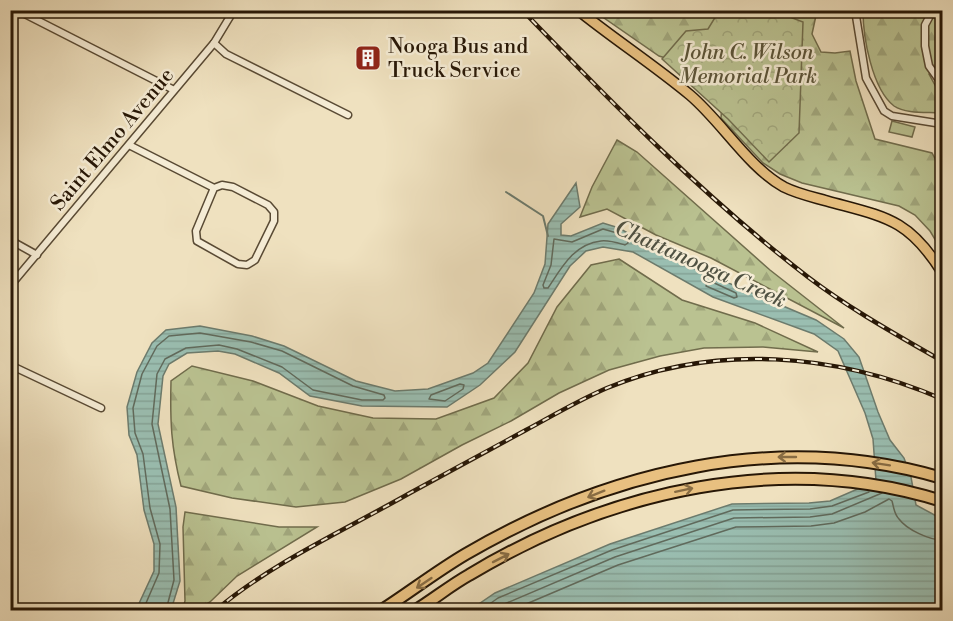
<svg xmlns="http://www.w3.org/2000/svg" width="953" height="621" font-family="'Libre Bodoni',serif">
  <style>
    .forest { fill: url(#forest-firs); stroke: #706c4c; stroke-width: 1.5 }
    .park { fill: url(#park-crowns); stroke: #706c4c; stroke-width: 1.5 }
    .garden { fill: #bac291; stroke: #706c4c; stroke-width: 1.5 }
    .water { fill: url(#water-rules); stroke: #6c7b6d; stroke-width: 1.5 }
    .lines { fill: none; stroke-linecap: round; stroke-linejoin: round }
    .shore { stroke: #606a5c; stroke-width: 1.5 }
    .stream { stroke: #6c7b6d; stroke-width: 2 }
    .street-casing { stroke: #594a34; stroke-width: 9 }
    .primary-casing { stroke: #271706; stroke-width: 12 }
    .highway-casing { stroke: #271706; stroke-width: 14 }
    .street { stroke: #f5ecd5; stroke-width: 6 }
    .primary { stroke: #e8c080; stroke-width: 9 }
    .highway { stroke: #e8c080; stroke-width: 10 }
    .rail-casing { stroke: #271706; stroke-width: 4.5 }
    .rail { stroke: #f5ecd5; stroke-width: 2; stroke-dasharray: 7; stroke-linecap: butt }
    .oneway { stroke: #886c43 }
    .labels { text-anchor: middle; stroke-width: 5; stroke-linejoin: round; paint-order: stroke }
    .poi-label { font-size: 21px; fill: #271706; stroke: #f5ecd5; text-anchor: start }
    .park-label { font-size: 21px; font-style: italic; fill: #5a5337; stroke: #f5ecd5 }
    .street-label { font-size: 21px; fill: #271706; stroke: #f5ecd5 }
    .water-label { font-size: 22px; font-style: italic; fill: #4f5142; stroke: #f5ecd5 }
  </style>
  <defs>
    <pattern id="forest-firs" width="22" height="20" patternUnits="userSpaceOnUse" patternTransform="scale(1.5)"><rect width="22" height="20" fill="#bac291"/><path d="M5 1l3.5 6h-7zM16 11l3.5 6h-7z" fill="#a0a67c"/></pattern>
    <pattern id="park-crowns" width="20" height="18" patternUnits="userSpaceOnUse" patternTransform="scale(1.5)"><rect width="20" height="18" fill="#bac291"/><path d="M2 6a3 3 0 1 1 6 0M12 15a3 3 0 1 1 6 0" fill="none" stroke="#a0a67c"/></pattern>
    <pattern id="water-rules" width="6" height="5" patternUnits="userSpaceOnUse" patternTransform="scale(1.5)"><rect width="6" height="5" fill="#9abeb1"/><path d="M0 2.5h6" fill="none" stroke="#85a397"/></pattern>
  </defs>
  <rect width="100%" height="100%" fill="#efe1bf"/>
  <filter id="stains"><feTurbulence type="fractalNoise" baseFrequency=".00333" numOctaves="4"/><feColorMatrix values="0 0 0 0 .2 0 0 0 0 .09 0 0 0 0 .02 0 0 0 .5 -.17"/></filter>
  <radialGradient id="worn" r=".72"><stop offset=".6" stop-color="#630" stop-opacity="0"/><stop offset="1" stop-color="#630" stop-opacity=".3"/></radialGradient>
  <!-- forest -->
  <g class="forest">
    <path d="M594 11H817L812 34 821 52 835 53 850 51 856 81 875 139 932 153 938 164 942 166V251L930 231 915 215 899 206 802 183 780 174 763 163 721 118 722 104 672 60 659 56Z"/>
    <path d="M863 11H942V68L929 74 942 98 940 113C926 112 906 114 894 106 872 89 863 37 863 11Z"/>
    <path d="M617 140 637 152 770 270 844 328 711 258 656 235 607 209 580 217 592 187Z"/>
    <path d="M619 259 682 300 755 323 818 352 763 347 704 348 660 356 609 370 559 393 511 421 462 445 401 479 345 502 296 507 232 498 181 486C171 447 170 421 171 381L192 366 253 381 318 406 373 418 436 419 494 398 528 363 557 307 591 265Z"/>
    <path d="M185 512 279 527H317L237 576 210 602 196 610H182L185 601 183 527Z"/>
  </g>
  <!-- park -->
  <path class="park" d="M719 11H774L803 22 799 133 769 162 728 119 662 59 686 31 708 29Z"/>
  <!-- garden -->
  <path class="garden" d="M892 121 915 127 912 137 889 132Z"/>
  <!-- water -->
  <path class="water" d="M576 183 580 207 561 224V235L571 236 603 223 619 228 674 260 816 320 844 339 859 357 878 412 890 440 904 458 911 477 916 505 942 519V610H470L495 593 610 544 732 504 809 503 830 501 876 481 873 439 865 413 838 351 814 334 713 297 633 252 603 247 586 251 570 266 515 352 480 385 447 407 362 406 310 396 279 373 235 354 218 351 187 353 169 364 163 376 158 424 176 507 180 581 171 610H136L154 571V544L144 510 137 455 129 435 127 407 137 372 152 343 166 330 200 326 252 336 284 346 356 381 395 391 428 389 473 373 488 363 534 293 545 264 548 224Z"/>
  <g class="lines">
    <!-- shore -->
    <g class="shore">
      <path d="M603 229 617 233 628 240V243L625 245C618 243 609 240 601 241 574 244 562 267 548 288H544L543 285 551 265 554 239 572 242Z"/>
      <path d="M710 281 736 293 737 297 734 298 706 286 707 282Z"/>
      <path d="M460 384 464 385 463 389 445 401 429 399 431 395Z"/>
      <path d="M143 610 159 573 160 544 150 508 143 454 135 433 133 408 142 374 157 346 169 336 200 333 251 342 282 351 353 386 384 395 385 398 383 400H362L313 390 282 367 237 349 219 345 186 348 165 359 157 374 152 424 170 509 174 580 166 610"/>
      <path d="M481 610 498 598 612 550 733 510 810 509 832 506 869 492"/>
      <path d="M494 610 502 605 615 557 734 518 810 517 832 514 882 493"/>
      <path d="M512 610 618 565 736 527 811 526 834 523 865 512 889 499 892 501C894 508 894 514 899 519 907 530 930 540 942 540"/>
    </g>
    <!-- stream -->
    <path class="stream" d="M506 192 543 216 548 236"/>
    <defs>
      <g id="street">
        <path d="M17 10 174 90"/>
        <path d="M855 10 866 78 884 111 892 116 942 124"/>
        <path d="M933 10 925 25V46L929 66 942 84"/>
        <path d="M214 43 226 54 348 115"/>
        <path d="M129 145 214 188 222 185 233 187 268 205 274 212V221L255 260 247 265 238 264 197 241 196 231 214 188"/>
        <path d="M10 240 37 255"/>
        <path d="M10 286 214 43 234 10"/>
        <path d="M10 365 101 408"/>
      </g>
      <g id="primary">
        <path d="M578 10C614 39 654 65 690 95 722 122 748 167 784 187 798 194 813 197 827 201 885 217 908 218 942 272"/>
        <path d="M10 11 11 10"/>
      </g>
      <g id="highway">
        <path d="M382 610C410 592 437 571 466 554 610 470 779 430 942 478"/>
        <path d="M416 610C434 599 451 585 469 575 610 490 783 451 942 501"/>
      </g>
    </defs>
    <!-- street casing -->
    <use href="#street" class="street-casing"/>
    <!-- primary casing -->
    <use href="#primary" class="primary-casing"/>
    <!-- highway casing -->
    <use href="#highway" class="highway-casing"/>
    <!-- street -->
    <use href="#street" class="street"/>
    <!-- primary -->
    <use href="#primary" class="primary"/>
    <!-- highway -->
    <use href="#highway" class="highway"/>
    <defs>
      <g id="rail">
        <path d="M522 10C613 104 704 197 808 277 850 309 897 335 942 361"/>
        <path d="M216 610C273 562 345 530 410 493 448 472 487 451 526 430 552 416 579 400 607 388 715 343 836 353 942 399"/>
      </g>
    </defs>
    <!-- rail casing -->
    <use href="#rail" class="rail-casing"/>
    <!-- rail -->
    <use href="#rail" class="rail"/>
  </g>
  <!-- one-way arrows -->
  <defs><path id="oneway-shaft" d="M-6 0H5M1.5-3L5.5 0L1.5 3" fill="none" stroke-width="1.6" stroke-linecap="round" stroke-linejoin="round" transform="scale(1.5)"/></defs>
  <g class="oneway">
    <use href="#oneway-shaft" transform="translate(787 457) rotate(-180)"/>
    <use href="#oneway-shaft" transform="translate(881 464) rotate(-171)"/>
    <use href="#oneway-shaft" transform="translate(684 490) rotate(-12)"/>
    <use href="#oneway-shaft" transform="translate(596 494) rotate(158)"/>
    <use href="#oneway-shaft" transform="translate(501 558) rotate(-27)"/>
    <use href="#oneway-shaft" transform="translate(424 583) rotate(146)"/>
  </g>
  <!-- icons -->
  <defs>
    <symbol id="building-square" viewBox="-11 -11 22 22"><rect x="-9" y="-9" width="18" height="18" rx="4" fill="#8f2418" stroke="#f5ecd5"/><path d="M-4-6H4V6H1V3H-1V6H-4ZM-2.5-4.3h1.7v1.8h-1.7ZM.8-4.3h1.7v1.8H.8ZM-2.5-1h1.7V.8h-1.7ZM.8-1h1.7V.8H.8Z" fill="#fff"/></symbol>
  </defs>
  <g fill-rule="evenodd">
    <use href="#building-square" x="353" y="43" width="30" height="30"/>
  </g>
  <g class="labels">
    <!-- poi labels -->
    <g class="poi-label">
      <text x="388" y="53">Nooga Bus and<tspan x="388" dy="24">Truck Service</tspan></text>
    </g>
    <!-- park labels -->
    <g class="park-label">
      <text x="748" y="59">John C. Wilson<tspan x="748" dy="24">Memorial Park</tspan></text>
    </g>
    <!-- street labels -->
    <g class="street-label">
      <text transform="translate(112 139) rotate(-50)" y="7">Saint Elmo Avenue</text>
    </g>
    <!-- water labels -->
    <g class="water-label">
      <text transform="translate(701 263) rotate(24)" y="8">Chattanooga Creek</text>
    </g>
  </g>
  <!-- margin -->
  <rect width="953" height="621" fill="none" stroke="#efe1bf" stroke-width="36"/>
  <rect x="12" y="12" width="929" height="597" fill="none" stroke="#271706" stroke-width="3"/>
  <rect x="18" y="18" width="917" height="585" fill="none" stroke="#271706" stroke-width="1.5"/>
  <rect width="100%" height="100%" filter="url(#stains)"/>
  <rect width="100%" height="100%" fill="url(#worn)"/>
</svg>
